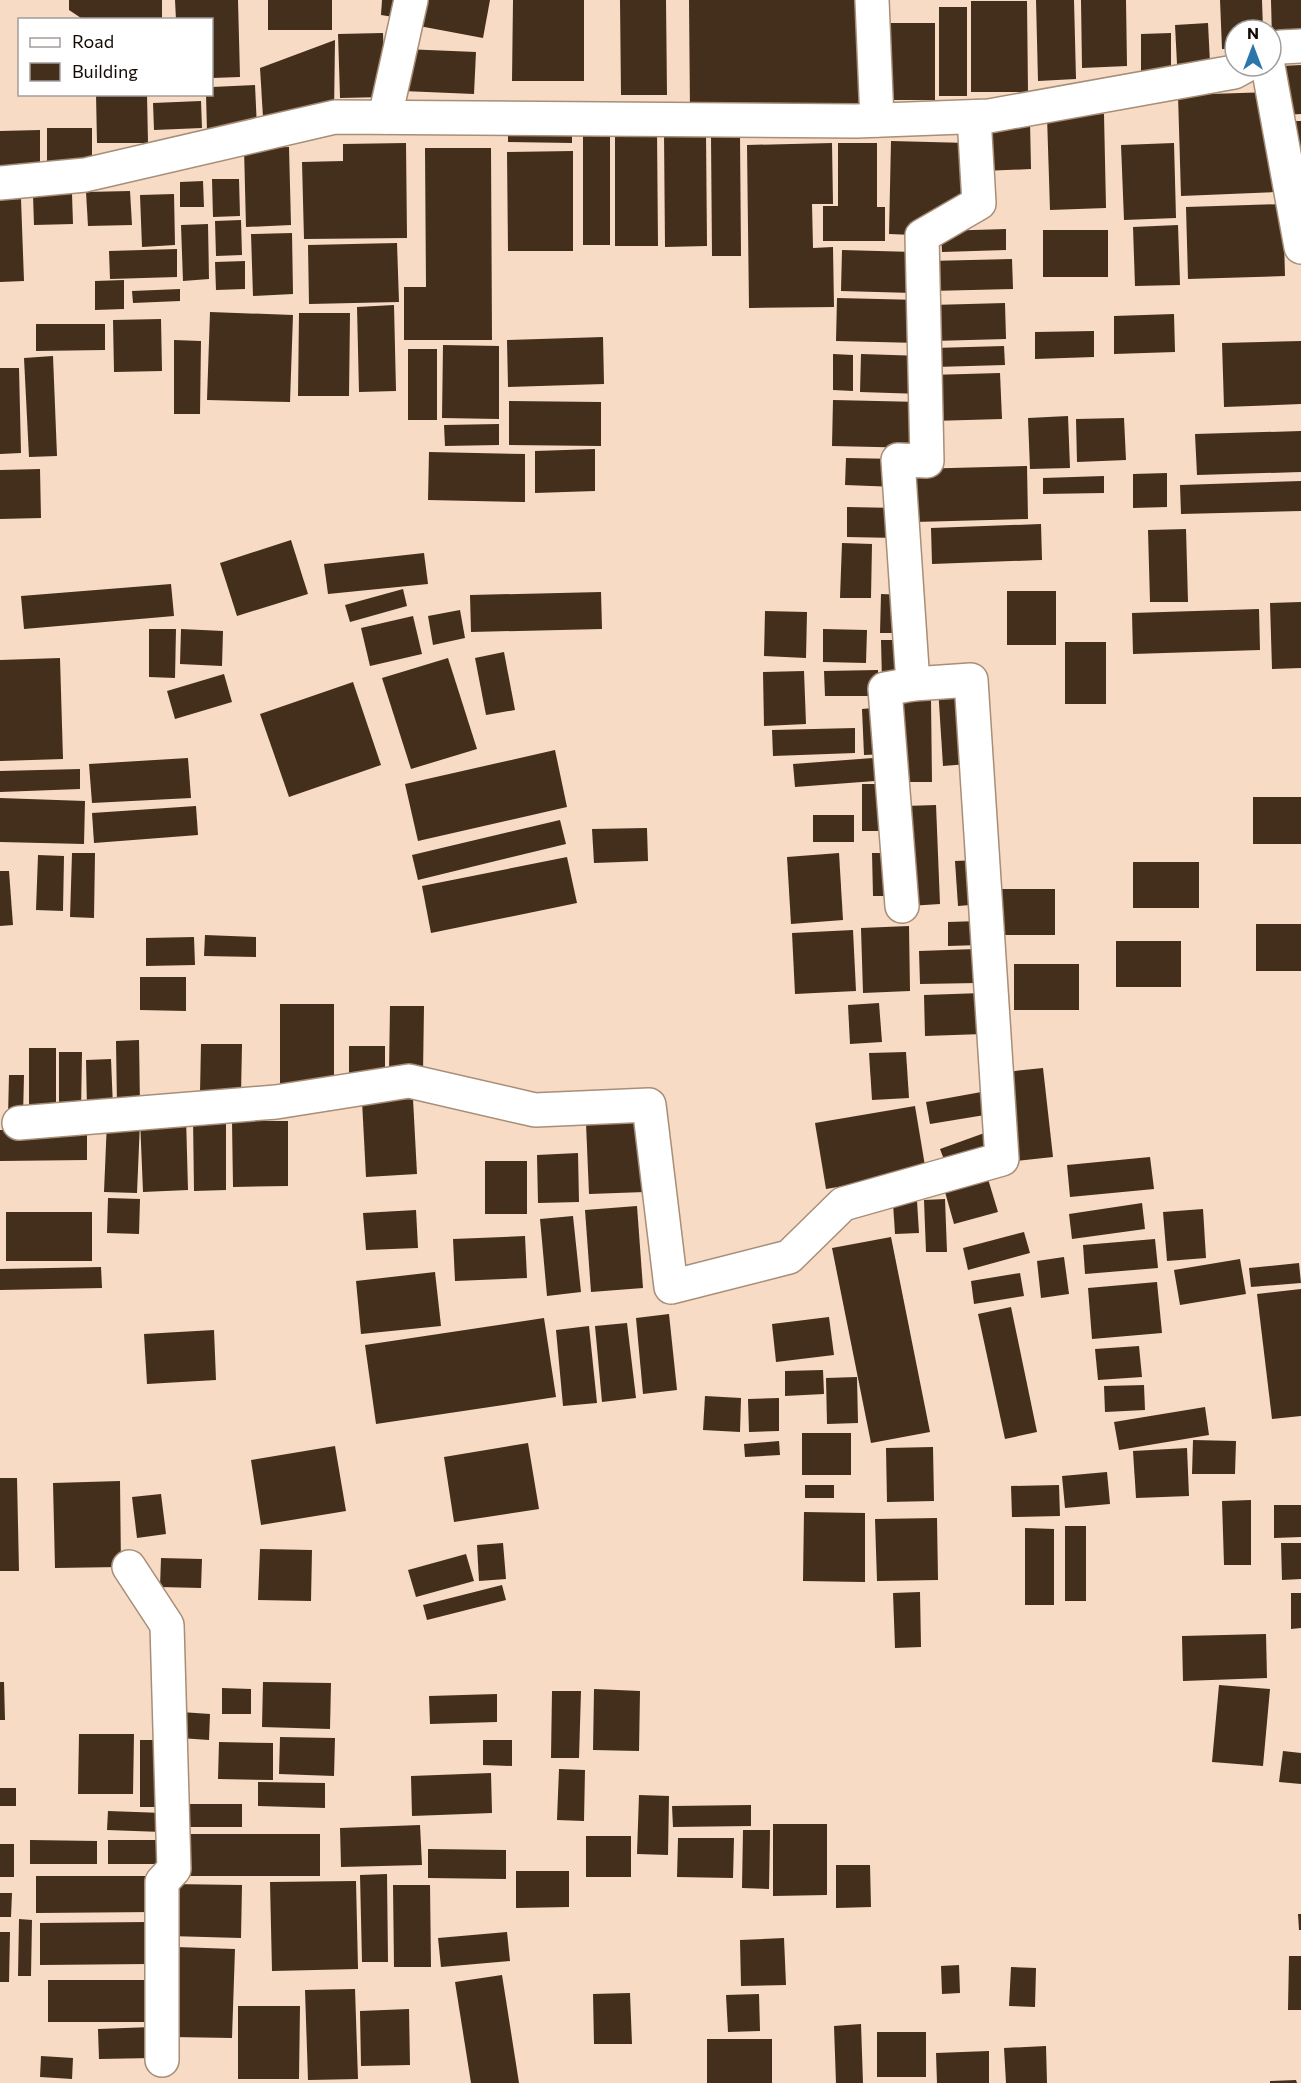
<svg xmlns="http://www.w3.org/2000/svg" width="1301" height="2083" font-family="Commissioner,sans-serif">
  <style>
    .building { fill: #442f1c }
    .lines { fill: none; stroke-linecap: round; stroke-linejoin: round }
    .street-casing { stroke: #a78e78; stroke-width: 36 }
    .street { stroke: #fff; stroke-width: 33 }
  </style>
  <rect width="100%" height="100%" fill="#f7dbc4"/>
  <!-- building -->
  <g class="building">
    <path d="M69 0H162V20H84L69 10Z"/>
    <path d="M175 0H238L240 77 212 78V20H176Z"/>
    <rect x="268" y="0" width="64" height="30"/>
    <path d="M382 0H408L406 19 381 15Z"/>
    <path d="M424 0H490L483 38 419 26Z"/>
    <path d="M513 0H584V81H512Z"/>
    <path d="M620 0H666L667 95H621Z"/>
    <path d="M689 0H866L867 110 690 112Z"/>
    <path d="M1036 0H1074L1076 79 1038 81Z"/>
    <path d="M1081 0H1126L1127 66 1082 68Z"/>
    <path d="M1220 0H1262L1263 30H1235V49H1222Z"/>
    <path d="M1271 0H1301V38L1272 39Z"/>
    <path d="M971 1H1027L1028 92H971Z"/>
    <rect x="939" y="7" width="28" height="89"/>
    <rect x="885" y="23" width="50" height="77"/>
    <path d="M1208 23 1210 63 1177 64 1175 25Z"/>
    <path d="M383 33 385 97 340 98 338 34Z"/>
    <path d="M1171 33V70L1141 71V34Z"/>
    <path d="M335 40 334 113 263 117 260 68Z"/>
    <path d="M404 49 476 52 474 94 403 91Z"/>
    <path d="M1301 65V114L1284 115 1281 66Z"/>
    <path d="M255 85 257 128 207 131 206 94H212V87Z"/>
    <path d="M1272 92 1275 192 1181 196 1178 95Z"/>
    <path d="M96 94H147L148 143H97Z"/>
    <path d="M201 101 202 128 154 130 153 103Z"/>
    <path d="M1104 114 1106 208 1050 210 1047 116Z"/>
    <path d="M1030 121 1031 169 983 171 981 123Z"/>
    <path d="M1292 121H1301V209Z"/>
    <path d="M508 123 572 125V143L508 142Z"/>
    <rect x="47" y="128" width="45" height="34"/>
    <path d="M40 130V172L0 173V131Z"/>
    <path d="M615 130H657L658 246H615Z"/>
    <rect x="583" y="132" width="27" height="113"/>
    <path d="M706 133 707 246 665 247 664 134Z"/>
    <path d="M711 136H740L741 256H712Z"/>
    <path d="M891 141 968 143 967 202 914 235 889 234Z"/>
    <path d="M406 143 407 238 304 239 302 162 343 161V144Z"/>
    <path d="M832 143 833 204H812L813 248 833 247 834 307 749 308 747 145Z"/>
    <path d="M838 143H877V207H885V241H823V206H838Z"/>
    <path d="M1174 143 1176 218 1124 220 1121 145Z"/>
    <path d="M289 147 291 225 246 227 244 148Z"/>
    <path d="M425 148H491L492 340H404V287H426Z"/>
    <path d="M573 151V251H508L507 152Z"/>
    <path d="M212 179H239L240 216 213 217Z"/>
    <path d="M203 181 204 207H180V182Z"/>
    <path d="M130 191 132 225 88 226 86 192Z"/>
    <path d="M72 194 73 224 34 225 33 195Z"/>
    <path d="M174 194 175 245 142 247 140 195Z"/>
    <path d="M21 199 24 281 0 282V200Z"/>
    <path d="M1283 204 1285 276 1188 279 1186 207Z"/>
    <path d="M241 220 242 255 216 256 215 221Z"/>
    <path d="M208 224 209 279 183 281 181 225Z"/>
    <path d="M1178 225 1180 285 1135 286 1133 227Z"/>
    <path d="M1006 229V250L942 252 941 231Z"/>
    <rect x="1043" y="230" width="65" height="47"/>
    <path d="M292 233 293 294 253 296 251 234Z"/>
    <path d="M397 243 399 302 309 304 308 245Z"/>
    <path d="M177 249V277L110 279 109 251Z"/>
    <path d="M842 250 914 252 913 293 841 291Z"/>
    <path d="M1012 259 1013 289 930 291 929 261Z"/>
    <path d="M245 261V289L216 290 215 262Z"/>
    <path d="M124 280V309L95 310V281Z"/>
    <path d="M180 289V301L133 303 132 291Z"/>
    <path d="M837 298 920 300 919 343 836 341Z"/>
    <path d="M1005 303 1006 339 933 341 932 305Z"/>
    <path d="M394 305 396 391 359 392 357 307Z"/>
    <path d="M210 312 293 315 290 402 207 400Z"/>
    <path d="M299 313H350L349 396H298Z"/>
    <path d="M1174 314 1175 352 1114 354V316Z"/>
    <path d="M161 319 162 371 114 372 113 320Z"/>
    <path d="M36 324H105V350L36 351Z"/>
    <path d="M1094 331V357L1035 359V332Z"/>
    <path d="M603 337 604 384 508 387 507 340Z"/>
    <path d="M174 340 201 341 200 414H174Z"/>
    <path d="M1301 341V404L1224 407 1222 343Z"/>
    <path d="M443 345 499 346V419L442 418Z"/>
    <path d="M1004 346 1005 365 935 367 934 348Z"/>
    <rect x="408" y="349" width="29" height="71"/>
    <path d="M833 354 853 355V391L833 390Z"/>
    <path d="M861 354 923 356 922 394 860 392Z"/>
    <path d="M53 356 57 456 29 457 24 358Z"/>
    <path d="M0 368H19L21 453 0 454Z"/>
    <path d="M1000 373 1002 419 932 421 930 375Z"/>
    <path d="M833 400 921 402 920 448 832 446Z"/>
    <path d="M509 401 601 402V446L509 445Z"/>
    <path d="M1068 416 1070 468 1030 469 1028 418Z"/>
    <path d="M1124 418 1126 460 1077 462 1076 419Z"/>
    <path d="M499 424V445L445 446 444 425Z"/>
    <path d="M1301 431V472L1197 475 1195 434Z"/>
    <path d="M595 449V491L535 493V451Z"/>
    <path d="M429 452 525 454V502L428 500Z"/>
    <path d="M846 458 898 459 897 487 845 485Z"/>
    <path d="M1027 466 1028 519 914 522 913 469Z"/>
    <path d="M40 469 41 518 0 519V470Z"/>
    <path d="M1167 473V507L1133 508V474Z"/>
    <path d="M1104 476V493L1043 494V478Z"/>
    <path d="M1301 481V511L1181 514 1180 485Z"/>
    <path d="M847 507 898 508 897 538 847 537Z"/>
    <path d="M1041 524 1042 560 932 564 931 528Z"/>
    <path d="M1186 529 1188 602H1150L1148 530Z"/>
    <path d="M291 540 308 594 237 616 220 563Z"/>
    <path d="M842 543 872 544 871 598H840Z"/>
    <path d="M424 553 428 584 328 594 324 564Z"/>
    <path d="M171 584 174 616 24 629 21 596Z"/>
    <path d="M403 589 407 606 350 622 345 605Z"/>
    <rect x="1007" y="591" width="49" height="54"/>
    <path d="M601 592 602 629 471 632 470 595Z"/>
    <path d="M881 594 905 595 904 633H880Z"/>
    <path d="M1301 602V668L1272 669 1270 603Z"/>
    <path d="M1259 609 1260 650 1133 654 1132 613Z"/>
    <path d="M460 610 465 638 433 645 428 616Z"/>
    <path d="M765 611 807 612 806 658 764 656Z"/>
    <path d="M413 616 422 654 370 666 361 628Z"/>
    <path d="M149 629H176L175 678 149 677Z"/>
    <path d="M181 629 223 631 222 666 180 664Z"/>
    <path d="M823 629 867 630 866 663 823 662Z"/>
    <path d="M881 640H906L907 680 882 681Z"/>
    <rect x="1065" y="642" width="41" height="62"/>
    <path d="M504 652 515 710 486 715 475 658Z"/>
    <path d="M60 658 63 759 0 761V660Z"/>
    <path d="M448 658 477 749 411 769 382 678Z"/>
    <path d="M878 670V696H825L824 671Z"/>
    <path d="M804 671 806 724 764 726 763 672Z"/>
    <path d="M224 674 232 702 175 719 167 691Z"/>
    <path d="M353 682 381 765 289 797 260 714Z"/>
    <path d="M964 686 968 764 943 766 938 687Z"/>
    <path d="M898 700H931L932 782H899Z"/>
    <path d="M884 707 886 754 864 755 862 709Z"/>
    <path d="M855 728V753L773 756 772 730Z"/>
    <path d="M555 750 567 807 418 841 405 784Z"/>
    <path d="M188 758 191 798 92 803 89 764Z"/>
    <path d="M873 758 875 781 795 787 793 764Z"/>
    <path d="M80 769V789L0 792V771Z"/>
    <rect x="862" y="784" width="32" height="47"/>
    <rect x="1253" y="797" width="48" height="47"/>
    <path d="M0 798 85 801 84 844 0 842Z"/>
    <path d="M936 805 940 904 909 906 905 806Z"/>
    <path d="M196 806 198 835 94 843 92 813Z"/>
    <rect x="813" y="815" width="41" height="27"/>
    <path d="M560 820 566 844 418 880 412 855Z"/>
    <path d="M647 828 648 861 594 863 592 829Z"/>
    <path d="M72 853H95L94 918 70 917Z"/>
    <path d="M839 853 843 920 791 924 787 857Z"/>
    <path d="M872 853H895V896H873Z"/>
    <path d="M38 855 64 856 63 911 36 910Z"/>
    <path d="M567 857 577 903 431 933 422 886Z"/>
    <path d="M979 860 982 904 958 906 955 861Z"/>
    <rect x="1133" y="862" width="66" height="46"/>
    <path d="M0 871H9L13 925 0 926Z"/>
    <rect x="990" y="889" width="65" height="46"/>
    <path d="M979 921 980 945 948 946V922Z"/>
    <rect x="1256" y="924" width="45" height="47"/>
    <path d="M909 926 910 991 863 993 861 928Z"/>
    <path d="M853 930 856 991 795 994 792 933Z"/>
    <path d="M205 935 256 937V957L204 956Z"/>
    <path d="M194 937 195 965 146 966V938Z"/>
    <rect x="1116" y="941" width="65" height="46"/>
    <path d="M976 949 977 983 920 984 919 951Z"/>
    <rect x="1014" y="964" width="65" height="46"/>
    <path d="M140 977H186V1011L140 1010Z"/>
    <path d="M982 993 983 1034 925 1036 924 995Z"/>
    <path d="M879 1003 882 1042 850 1044 848 1005Z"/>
    <rect x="280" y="1004" width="54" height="80"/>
    <path d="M390 1006H424L423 1074 389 1073Z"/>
    <path d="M139 1040 140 1106H117L116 1041Z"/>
    <path d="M201 1044H242L241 1094 200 1093Z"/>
    <rect x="349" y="1046" width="36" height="33"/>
    <rect x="29" y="1048" width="27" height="67"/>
    <path d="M59 1052H82L81 1112H59Z"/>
    <path d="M906 1052 909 1098 872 1100 869 1053Z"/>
    <path d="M111 1059 113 1108 87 1109 86 1060Z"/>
    <path d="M1043 1068 1053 1157 1015 1161 1005 1072Z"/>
    <path d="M9 1075H24L23 1117H8Z"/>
    <path d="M987 1091 991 1114 930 1124 926 1102Z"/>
    <path d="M413 1099 417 1174 366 1177 362 1101Z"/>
    <path d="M915 1106 926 1172 826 1189 815 1123Z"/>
    <path d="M226 1116V1190L194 1191 193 1117Z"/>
    <path d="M186 1117 188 1190 143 1192 140 1119Z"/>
    <path d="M642 1120 645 1192 589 1194 586 1123Z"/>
    <path d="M107 1121 140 1122 137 1193 104 1192Z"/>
    <path d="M232 1121H288V1186L233 1187Z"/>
    <path d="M0 1130H87V1160L0 1161Z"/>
    <path d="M990 1131 998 1151 948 1170 940 1149Z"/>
    <path d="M578 1153 579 1202 538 1203 537 1155Z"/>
    <path d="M1150 1157 1154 1189 1070 1197 1067 1165Z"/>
    <rect x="485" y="1161" width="42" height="53"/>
    <path d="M988 1179 998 1212 954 1224 945 1192Z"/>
    <path d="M108 1198 140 1199 139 1234 107 1233Z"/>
    <path d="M945 1199 947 1252H926L924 1200Z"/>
    <path d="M917 1201 919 1233 895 1234 893 1203Z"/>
    <path d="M1142 1203 1145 1229 1072 1239 1069 1214Z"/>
    <path d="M637 1206 643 1288 591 1292 585 1210Z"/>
    <path d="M1203 1209 1206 1258 1167 1261 1163 1212Z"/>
    <path d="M416 1210 418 1248 366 1250 363 1213Z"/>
    <rect x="6" y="1212" width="86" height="49"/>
    <path d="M573 1216 581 1292 547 1296 540 1219Z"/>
    <path d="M1024 1232 1030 1253 968 1270 963 1248Z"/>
    <path d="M525 1236 527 1278 455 1281 453 1239Z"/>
    <path d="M891 1237 930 1432 871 1443 832 1248Z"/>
    <path d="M1155 1239 1158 1268 1085 1274 1083 1245Z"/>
    <path d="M1064 1257 1069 1294 1041 1298 1037 1261Z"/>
    <path d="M1240 1259 1246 1294 1180 1305 1174 1270Z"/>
    <path d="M1299 1263 1301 1283 1251 1287 1249 1268Z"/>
    <path d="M101 1267 102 1288 0 1290V1269Z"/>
    <path d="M435 1272 441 1326 361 1334 356 1281Z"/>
    <path d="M1020 1273 1024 1296 974 1304 971 1281Z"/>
    <path d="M1157 1282 1162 1333 1092 1339 1088 1288Z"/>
    <path d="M1301 1289V1416L1272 1419 1257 1294Z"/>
    <path d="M1011 1307 1037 1432 1005 1439 978 1314Z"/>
    <path d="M669 1314 677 1390 643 1394 636 1318Z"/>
    <path d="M829 1317 834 1355 776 1362 772 1324Z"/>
    <path d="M544 1318 556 1397 376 1424 365 1345Z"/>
    <path d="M627 1323 636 1398 602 1402 595 1326Z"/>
    <path d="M589 1326 597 1403 563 1406 556 1330Z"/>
    <path d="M214 1330 216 1380 147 1384 144 1334Z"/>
    <path d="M1139 1346 1142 1377 1098 1380 1095 1349Z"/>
    <path d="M823 1370 824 1394 785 1396V1371Z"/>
    <path d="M857 1377 858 1423 827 1424 826 1378Z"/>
    <path d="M1144 1385 1145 1410 1105 1412 1104 1386Z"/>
    <path d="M705 1396 741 1398 740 1432 703 1430Z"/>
    <path d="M779 1398V1431L749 1432 748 1399Z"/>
    <path d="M1205 1407 1209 1435 1119 1450 1114 1422Z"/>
    <rect x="802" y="1433" width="49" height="42"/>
    <path d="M1193 1440 1236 1441 1235 1474H1192Z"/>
    <path d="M779 1441 780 1455 745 1457 744 1444Z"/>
    <path d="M528 1443 539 1509 454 1522 444 1457Z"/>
    <path d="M335 1446 346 1511 261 1525 251 1460Z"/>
    <path d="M933 1447 934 1501 887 1502 886 1448Z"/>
    <path d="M1187 1448 1189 1496 1136 1498 1133 1451Z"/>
    <path d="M1107 1472 1110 1504 1065 1508 1062 1476Z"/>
    <path d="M0 1478H17L19 1571H0Z"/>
    <path d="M120 1481 121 1567 55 1568 53 1483Z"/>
    <rect x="805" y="1485" width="29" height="13"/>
    <path d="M1059 1485 1060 1516 1012 1517 1011 1486Z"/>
    <path d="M161 1494 166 1534 137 1538 132 1497Z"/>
    <path d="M1251 1500V1565H1224L1222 1501Z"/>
    <path d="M1274 1505H1301V1537L1274 1538Z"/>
    <path d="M804 1512 865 1513V1582L803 1581Z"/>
    <path d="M937 1518 938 1580 877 1581 875 1519Z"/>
    <rect x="1065" y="1526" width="21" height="75"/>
    <path d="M1025 1528 1054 1529V1605H1025Z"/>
    <path d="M503 1543 506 1579 479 1581 477 1545Z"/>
    <path d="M1281 1543H1301V1579L1282 1580Z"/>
    <path d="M260 1549 312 1550 311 1601 258 1600Z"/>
    <path d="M466 1554 474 1581 416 1597 408 1570Z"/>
    <path d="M161 1558 202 1559 201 1588 160 1587Z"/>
    <path d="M502 1585 506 1600 427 1620 423 1605Z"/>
    <path d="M920 1592 921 1647 895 1648 893 1593Z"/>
    <path d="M1291 1593H1301V1628L1291 1629Z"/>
    <path d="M1266 1634 1267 1678 1183 1681 1182 1636Z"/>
    <path d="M0 1682H4L5 1720H0Z"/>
    <path d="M263 1682 331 1683 330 1729 262 1727Z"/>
    <path d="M1219 1685 1270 1689 1263 1766 1212 1762Z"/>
    <path d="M222 1688 251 1689V1714H222Z"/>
    <path d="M594 1689 640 1691 639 1751 593 1750Z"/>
    <path d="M552 1691H581L579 1758H551Z"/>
    <path d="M497 1694V1722L430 1724 429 1696Z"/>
    <path d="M181 1712 210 1714 209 1740 180 1738Z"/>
    <path d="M79 1734H134L133 1794H78Z"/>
    <path d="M280 1737 335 1738 334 1776 279 1774Z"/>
    <rect x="140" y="1740" width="28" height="67"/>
    <path d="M483 1740H512V1766L483 1765Z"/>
    <path d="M219 1742 273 1743V1780L218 1779Z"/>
    <path d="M1283 1751 1301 1753V1784L1279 1782Z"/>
    <path d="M559 1769 585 1770 584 1821 557 1820Z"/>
    <path d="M491 1773 492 1813 412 1816 411 1776Z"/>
    <path d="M258 1782 325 1783V1808L258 1806Z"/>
    <rect x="0" y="1788" width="16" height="18"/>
    <path d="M639 1795 669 1796 668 1855 637 1854Z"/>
    <rect x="182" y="1804" width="60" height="23"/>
    <path d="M751 1805V1826L673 1827 672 1806Z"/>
    <path d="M108 1811 163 1813 162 1832 107 1830Z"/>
    <path d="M773 1824H827V1895L773 1896Z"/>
    <path d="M420 1825 422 1865 341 1867 340 1828Z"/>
    <path d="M743 1830H770L769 1889 742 1888Z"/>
    <rect x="188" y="1834" width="132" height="42"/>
    <rect x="586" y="1836" width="45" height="41"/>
    <path d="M678 1838H734L733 1878 677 1877Z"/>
    <path d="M30 1840 97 1841V1864H30Z"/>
    <rect x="108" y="1840" width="60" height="24"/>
    <rect x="0" y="1844" width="14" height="33"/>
    <path d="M428 1849 506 1850V1879L428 1878Z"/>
    <path d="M836 1865H870L871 1907 836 1908Z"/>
    <path d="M516 1871H569V1907L516 1908Z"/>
    <path d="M387 1874 388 1962H362L360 1875Z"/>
    <path d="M36 1876H155V1912L36 1913Z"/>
    <path d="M356 1881 358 1969 272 1971 270 1882Z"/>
    <path d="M171 1884 242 1885 241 1938 169 1936Z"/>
    <path d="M393 1885H430L431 1967H394Z"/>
    <path d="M0 1893H12L11 1917H0Z"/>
    <path d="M1298 1914H1301V1930H1299Z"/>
    <path d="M19 1919 32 1920 31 1976H18Z"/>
    <path d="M148 1922V1964L40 1965V1923Z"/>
    <path d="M0 1932H10L9 1982H0Z"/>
    <path d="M507 1932 510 1961 441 1967 438 1938Z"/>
    <path d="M784 1938 786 1985 741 1986 740 1940Z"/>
    <path d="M176 1947 235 1949 232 2038 173 2037Z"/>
    <path d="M1289 1956H1301V2010H1288Z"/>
    <path d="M959 1965 960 1993 942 1994 941 1966Z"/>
    <path d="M1011 1967 1036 1968 1035 2007 1009 2006Z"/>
    <path d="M502 1975 519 2083H471L455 1982Z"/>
    <rect x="48" y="1980" width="105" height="42"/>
    <path d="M355 1989 358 2079 308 2080 305 1990Z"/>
    <path d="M630 1993 632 2044H594L593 1994Z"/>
    <path d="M759 1994 760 2031 728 2032 726 1995Z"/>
    <path d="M238 2006H300L299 2079H238Z"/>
    <path d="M409 2009 410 2065 361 2066 360 2011Z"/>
    <path d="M861 2024 863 2083H836L834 2026Z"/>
    <path d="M152 2027 153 2058 99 2059 98 2029Z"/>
    <rect x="877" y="2032" width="49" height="45"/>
    <rect x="707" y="2039" width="65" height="44"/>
    <path d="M1046 2046 1047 2083H1006L1004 2048Z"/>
    <path d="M989 2051V2083H937L936 2053Z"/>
    <path d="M41 2056 73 2058 72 2079 40 2077Z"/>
    <path d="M1296 2080 1297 2083H1270V2081Z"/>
  </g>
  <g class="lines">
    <defs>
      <g id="street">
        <path d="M872 0 877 120"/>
        <path d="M1271 52 1281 47 1301 46"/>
        <path d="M1268 66 1301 247"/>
        <path d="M385 117 411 0"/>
        <path d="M0 183 85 175 335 117 856 121 989 116 1234 72 1245 66"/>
        <path d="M902 906 885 689 913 684 898 460 927 461 922 236 979 203 974 117"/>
        <path d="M19 1123 276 1102 409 1081 535 1110 649 1105 671 1287 789 1257 843 1204 1002 1159 971 680 913 684"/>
        <path d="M129 1567 167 1625 174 1869 162 1882V2060"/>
      </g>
    </defs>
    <!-- street casing -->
    <use href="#street" class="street-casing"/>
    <!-- street -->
    <use href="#street" class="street"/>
  </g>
  <!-- legend -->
  <rect x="18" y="18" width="195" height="78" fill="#ffffff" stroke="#a19d9b" stroke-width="1.5"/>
  <rect x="30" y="38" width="30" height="9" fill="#ffffff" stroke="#a19d9b" stroke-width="1.5"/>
  <text x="72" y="48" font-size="18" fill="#130a04">Road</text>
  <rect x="30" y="63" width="30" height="18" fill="#442f1c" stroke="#a19d9b" stroke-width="1.5"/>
  <text x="72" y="78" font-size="18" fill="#130a04">Building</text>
  <!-- north arrow -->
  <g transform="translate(1253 48)"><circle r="28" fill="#ffffff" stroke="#a19d9b" stroke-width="1.5"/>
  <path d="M0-4.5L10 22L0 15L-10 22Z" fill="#2c76a9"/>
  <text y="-9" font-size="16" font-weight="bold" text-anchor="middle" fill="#130a04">N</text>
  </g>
</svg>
